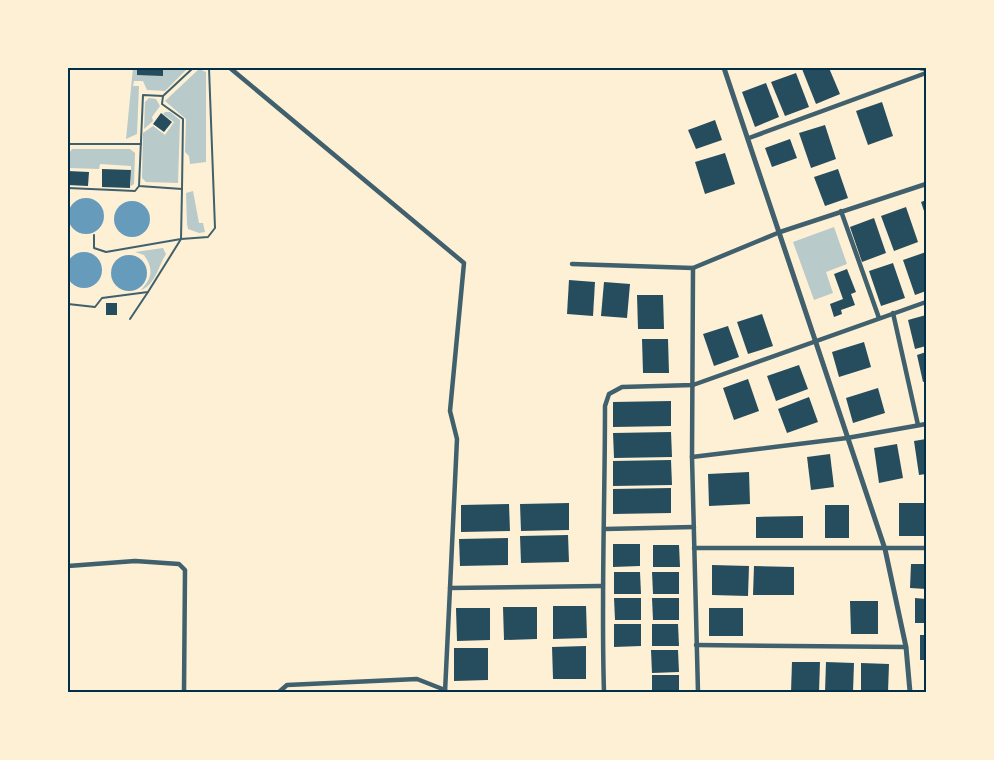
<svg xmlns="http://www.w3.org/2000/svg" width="994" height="760" font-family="Quicksand,sans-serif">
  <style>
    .green { fill: #b9caca }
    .water { fill: #669bbc }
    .building { fill: #264d5e }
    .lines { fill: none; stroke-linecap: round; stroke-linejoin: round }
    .service { stroke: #3f606c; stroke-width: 2 }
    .minor { stroke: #3f606c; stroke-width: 4.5 }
    .tertiary { stroke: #3f606c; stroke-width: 5 }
    .neatline { fill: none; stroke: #003049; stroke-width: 2 }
  </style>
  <rect width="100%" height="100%" fill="#fdf0d5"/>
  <!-- green -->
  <g class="green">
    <path d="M133 68H188L165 91 147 90 143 81H134L133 86H139L137 134 126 139Z"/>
    <path d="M199 69 206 72V162L190 164 189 156 185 152 186 119 165 101Z"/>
    <path d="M149 98 156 99 160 106 152 117 153 121 144 129 145 102Z"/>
    <path d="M165 112H170L180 120 178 183 146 182 142 178 143 133 153 126 165 135 174 122 163 114Z"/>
    <path d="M72 149H130L135 153 134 184 131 186V166L100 164 99 169 68 168V155Z"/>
    <path d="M193 191 199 223H203L205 232 199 233 188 229 187 224 186 193Z"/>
    <path d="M834 227 847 264 826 272 833 293 814 300 793 242Z"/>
    <path d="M163 248 166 254C158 267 155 285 141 290 152 278 154 269 144 255L135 252Z"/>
  </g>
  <!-- water -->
  <g class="water">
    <circle cx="86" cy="216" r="18"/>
    <circle cx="132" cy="219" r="18"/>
    <circle cx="84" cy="270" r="18"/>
    <circle cx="129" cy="273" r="18"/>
  </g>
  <!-- building -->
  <g class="building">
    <path d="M137 68H163V76L137 75Z"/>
    <path d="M806 68H829L840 94 816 104 802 69Z"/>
    <path d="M796 73 809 107 785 116 771 82Z"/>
    <path d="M766 83 779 117 755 127 742 92Z"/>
    <path d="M882 102 893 136 868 145 856 111Z"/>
    <path d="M161 113 172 122 164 132 153 124Z"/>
    <path d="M715 120 722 140 696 149 688 130Z"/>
    <path d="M825 125 836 159 811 168 799 133Z"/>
    <path d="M790 139 797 158 772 167 765 148Z"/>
    <path d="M725 153 735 184 705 194 695 162Z"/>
    <path d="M102 169 131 170 130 188 102 187Z"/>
    <path d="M838 169 848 198 825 206 814 177Z"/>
    <path d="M68 171 89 172 88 186 68 185Z"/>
    <path d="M926 200V217L921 202Z"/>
    <path d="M906 207 918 242 894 251 881 216Z"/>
    <path d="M874 218 886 253 862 262 850 227Z"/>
    <path d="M926 252V291L915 295 903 260Z"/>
    <path d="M893 263 905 298 881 306 869 271Z"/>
    <path d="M847 269 856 292 851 294 855 305 841 310 842 314 834 317 830 304 843 299 834 274Z"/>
    <path d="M569 280 595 282 593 316 567 314Z"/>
    <path d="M604 282 630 284 627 318 601 316Z"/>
    <path d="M637 295H663L664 329H638Z"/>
    <rect x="106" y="303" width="11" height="12"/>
    <path d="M762 314 773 346 748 354 737 322Z"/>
    <path d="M926 315V346L915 349 908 320Z"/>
    <path d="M728 326 739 357 714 366 703 334Z"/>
    <path d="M642 339H668L669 373H643Z"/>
    <path d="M864 342 871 367 839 377 832 352Z"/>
    <path d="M926 352V381L923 382 917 355Z"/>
    <path d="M799 365 808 389 776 401 767 376Z"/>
    <path d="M748 379 759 411 734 420 723 388Z"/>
    <path d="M878 388 885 413 853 423 846 398Z"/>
    <path d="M809 397 818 422 787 433 778 409Z"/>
    <path d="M671 401V426L613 427V402Z"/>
    <path d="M671 432 672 457 614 458 613 433Z"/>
    <path d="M926 439V474L919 475 914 441Z"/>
    <path d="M897 444 903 478 879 483 874 448Z"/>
    <path d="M830 454 834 487 811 490 807 457Z"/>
    <path d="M671 460 672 485 613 486V461Z"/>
    <path d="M749 472 750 504 709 506 708 474Z"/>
    <path d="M671 488V513L613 514V489Z"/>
    <path d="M569 503V530L521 531 520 504Z"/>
    <rect x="899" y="503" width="25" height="33"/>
    <path d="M509 504 510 531 461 532V505Z"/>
    <rect x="825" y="505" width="24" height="33"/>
    <path d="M803 516V538H756V517Z"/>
    <path d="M568 535 569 562 521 563 520 536Z"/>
    <path d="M508 538V565L460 566 459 539Z"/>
    <path d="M613 544H640V566L613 567Z"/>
    <path d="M653 545H679L680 567H653Z"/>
    <path d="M911 564H926V589L910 588Z"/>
    <path d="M712 565 749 566 748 596 712 595Z"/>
    <path d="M754 566 794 567V595H753Z"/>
    <path d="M614 572H640L641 594H614Z"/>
    <path d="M652 572H679V594H653Z"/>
    <path d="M614 598H641V620H615Z"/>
    <path d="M652 598H679V620H653Z"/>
    <path d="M915 598 926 599V623H915Z"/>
    <path d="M850 601H878V634H851Z"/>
    <path d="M553 606H586L587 638 553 639Z"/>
    <path d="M503 607H537V639L504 640Z"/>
    <path d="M456 608H490V640L457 641Z"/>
    <rect x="709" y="608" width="34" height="28"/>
    <path d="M614 624H641V646L614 647Z"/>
    <path d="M652 624H678L679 646H652Z"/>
    <rect x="920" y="635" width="6" height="25"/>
    <path d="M586 646V679H553L552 647Z"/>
    <path d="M454 648H488V680L454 681Z"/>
    <path d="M651 650H678L679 672 652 673Z"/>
    <path d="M792 662H820L819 692H791Z"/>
    <path d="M826 662 854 663 853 692H825Z"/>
    <path d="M861 663 889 664 888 692H861Z"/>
    <rect x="652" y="675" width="27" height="17"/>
  </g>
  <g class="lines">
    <!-- service -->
    <g class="service">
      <path d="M163 96 162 104 183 119 182 189 139 186 143 95 163 96 193 68"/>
      <path d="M68 144H141"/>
      <path d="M68 188 135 191 139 186"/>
      <path d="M94 235V248L106 252 181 239 182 189"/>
      <path d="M68 304 95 307 102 298 148 292 181 239 208 237 215 228 209 68"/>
      <path d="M130 319 148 292"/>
    </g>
    <!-- minor -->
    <g class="minor">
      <path d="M230 68 464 263 450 411 457 439 450 588"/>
      <path d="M920 68 926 69"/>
      <path d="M749 138 926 73"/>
      <path d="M841 211 879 318"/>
      <path d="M572 264 693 268 780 232 926 184"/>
      <path d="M693 268 692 457 698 692"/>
      <path d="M893 313 918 425"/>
      <path d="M692 457 847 438 926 424"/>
      <path d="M605 529 694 527"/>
      <path d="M694 548H926"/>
      <path d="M68 566 135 561 179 564 185 570 184 692"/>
      <path d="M696 645 906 647"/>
      <path d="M279 692 287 685 417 679 445 690"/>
      <path d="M445 692 450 588 601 586"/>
      <path d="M604 692C601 597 605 502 605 406L609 394 622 387 693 385 926 302"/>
    </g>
    <!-- tertiary -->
    <path class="tertiary" d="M724 68 885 549 906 647 910 692"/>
  </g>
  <!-- border -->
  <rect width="994" height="760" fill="none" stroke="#fdf0d5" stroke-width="138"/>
  <rect x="69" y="69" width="856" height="622" class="neatline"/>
</svg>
